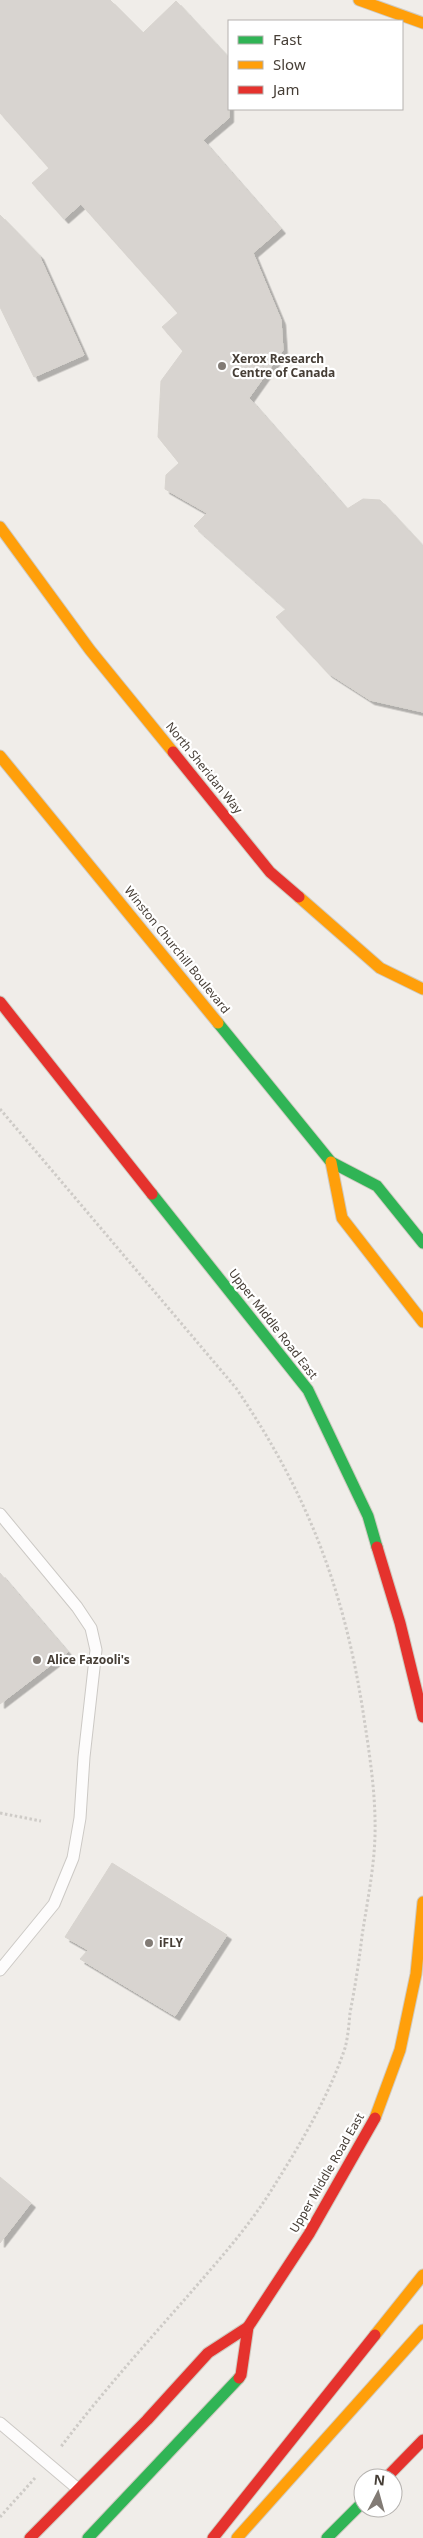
<svg xmlns="http://www.w3.org/2000/svg" width="423" height="2538" font-family="'Noto Sans',sans-serif">
  <style>
    .building { fill: #d8d4d0; stroke: #d8d4cf; filter: url(#shadow) }
    .lines { fill: none; stroke-linecap: round; stroke-linejoin: round }
    .lane-casing { stroke: #ccc9c5; stroke-width: 13 }
    .fast-casing { stroke: #cfcac0; stroke-width: 13 }
    .slow-casing { stroke: #cfcac0; stroke-width: 13 }
    .jam-casing { stroke: #cfcac0; stroke-width: 13 }
    .path { stroke: #cecbc7; stroke-width: 3; stroke-dasharray: 2.5 2.5; stroke-linecap: butt }
    .lane { stroke: #fdfcfc; stroke-width: 11 }
    .fast { stroke: #30b455; stroke-width: 11 }
    .slow { stroke: #ff9f0a; stroke-width: 11 }
    .jam { stroke: #e5322d; stroke-width: 11 }
    .poi-dot { fill: #827b75; stroke: #fff; stroke-width: 2 }
    .labels { text-anchor: middle; stroke-width: 4.5; stroke-linejoin: round; paint-order: stroke }
    .poi-label { font-size: 12px; font-weight: bold; fill: #463e36; stroke: #fff; text-anchor: start }
    .street-label { font-size: 12px; fill: #463e36; stroke: #fff }
  </style>
  <defs>
    <filter id="shadow"><feDropShadow dx="4.5" dy="4.5" stdDeviation="0" flood-color="#0004"/></filter>
  </defs>
  <rect width="100%" height="100%" fill="#f0ede9"/>
  <!-- building -->
  <g class="building">
    <path d="M0 0H110L143 33 176 1 229 58V118L203 140 281 229 253 253 281 320 283 350 249 398 347 509 363 499 380 500 423 546V712L370 700 328 673 276 617 286 609 194 526 207 513 165 489 166 475 179 463 158 437 161 381 183 351 162 327 178 313 81 204 64 219 32 183 49 168 0 113Z"/>
    <path d="M0 215 39 255 84 355 34 377 0 307Z"/>
    <path d="M0 1573 68 1652 0 1704Z"/>
    <path d="M112 1863 227 1935 175 2016 80 1959 88 1950 65 1937Z"/>
    <path d="M0 2177 31 2203 0 2243Z"/>
  </g>
  <g class="lines">
    <defs>
      <g id="lane">
        <path d="M0 1514 77 1607 91 1628 96 1650 84 1757 80 1818 73 1858 54 1904 0 1970"/>
        <path d="M0 2423 78 2489"/>
      </g>
      <g id="fast">
        <path d="M218 1023 331 1162 377 1186 423 1243"/>
        <path d="M152 1194 308 1390 368 1516 377 1547"/>
        <path d="M88 2538 239 2378"/>
        <path d="M327 2538 363 2502"/>
      </g>
      <g id="slow">
        <path d="M359 0 423 23"/>
        <path d="M0 527 90 650 173 752"/>
        <path d="M0 756 218 1023"/>
        <path d="M299 897 380 968 423 989"/>
        <path d="M331 1162 342 1218 423 1322"/>
        <path d="M375 2118 400 2050 416 1974 423 1902"/>
        <path d="M375 2335 423 2275"/>
        <path d="M237 2538 423 2330"/>
      </g>
      <g id="jam">
        <path d="M173 752 270 872 299 897"/>
        <path d="M0 1002 152 1194"/>
        <path d="M377 1547 400 1623 423 1717"/>
        <path d="M239 2378 241 2375 248 2327 309 2234 375 2118"/>
        <path d="M386 2478 423 2440"/>
        <path d="M30 2538 147 2420 208 2353 248 2327"/>
        <path d="M213 2538 375 2335"/>
      </g>
    </defs>
    <!-- lane casing -->
    <use href="#lane" class="lane-casing"/>
    <!-- fast casing -->
    <use href="#fast" class="fast-casing"/>
    <!-- slow casing -->
    <use href="#slow" class="slow-casing"/>
    <!-- jam casing -->
    <use href="#jam" class="jam-casing"/>
    <!-- path -->
    <g class="path">
      <path d="M0 1109 236 1388C308 1494 345 1591 364 1718 370 1757 376 1796 375 1836 374 1869 367 1903 362 1936 359 1962 355 1987 350 2013 349 2024 348 2037 345 2048 329 2096 301 2143 274 2186 249 2227 217 2262 186 2298 143 2347 99 2396 60 2448"/>
      <path d="M0 1813 41 1821"/>
      <path d="M0 2517 35 2478"/>
    </g>
    <!-- lane -->
    <use href="#lane" class="lane"/>
    <!-- fast -->
    <use href="#fast" class="fast"/>
    <!-- slow -->
    <use href="#slow" class="slow"/>
    <!-- jam -->
    <use href="#jam" class="jam"/>
  </g>
  <!-- markers -->
  <g class="poi-dot">
    <circle cx="222" cy="366" r="5"/>
    <circle cx="37" cy="1660" r="5"/>
    <circle cx="149" cy="1943" r="5"/>
  </g>
  <g class="labels">
    <!-- poi labels -->
    <g class="poi-label">
      <text x="232" y="363">Xerox Research<tspan x="232" dy="14">Centre of Canada</tspan></text>
      <text x="47" y="1664">Alice Fazooli's</text>
      <text x="159" y="1947">iFLY</text>
    </g>
    <!-- street labels -->
    <g class="street-label">
      <text transform="translate(204 768) rotate(51)" y="4">North Sheridan Way</text>
      <text transform="translate(177 950) rotate(51)" y="4">Winston Churchill Boulevard</text>
      <text transform="translate(273 1324) rotate(52)" y="4">Upper Middle Road East</text>
      <text transform="translate(327 2173) rotate(-60)" y="4">Upper Middle Road East</text>
    </g>
  </g>
  <!-- legend -->
  <rect x="228" y="20" width="175" height="90" fill="#ffffff" stroke="#b5b2af"/>
  <rect x="238" y="36" width="25" height="8" fill="#30b455" stroke="#b5b2af"/>
  <text x="273" y="45" font-size="15" fill="#463e36">Fast</text>
  <rect x="238" y="61" width="25" height="8" fill="#ff9f0a" stroke="#b5b2af"/>
  <text x="273" y="70" font-size="15" fill="#463e36">Slow</text>
  <rect x="238" y="86" width="25" height="8" fill="#e5322d" stroke="#b5b2af"/>
  <text x="273" y="95" font-size="15" fill="#463e36">Jam</text>
  <!-- north arrow -->
  <g transform="translate(378 2493) rotate(6)"><circle r="24" fill="#ffffff" stroke="#b5b2af"/>
  <path d="M0-4L9 19L0 12L-9 19Z" fill="#827b75"/>
  <text y="-8" font-size="14" font-weight="bold" text-anchor="middle" fill="#463e36">N</text>
  </g>
</svg>
